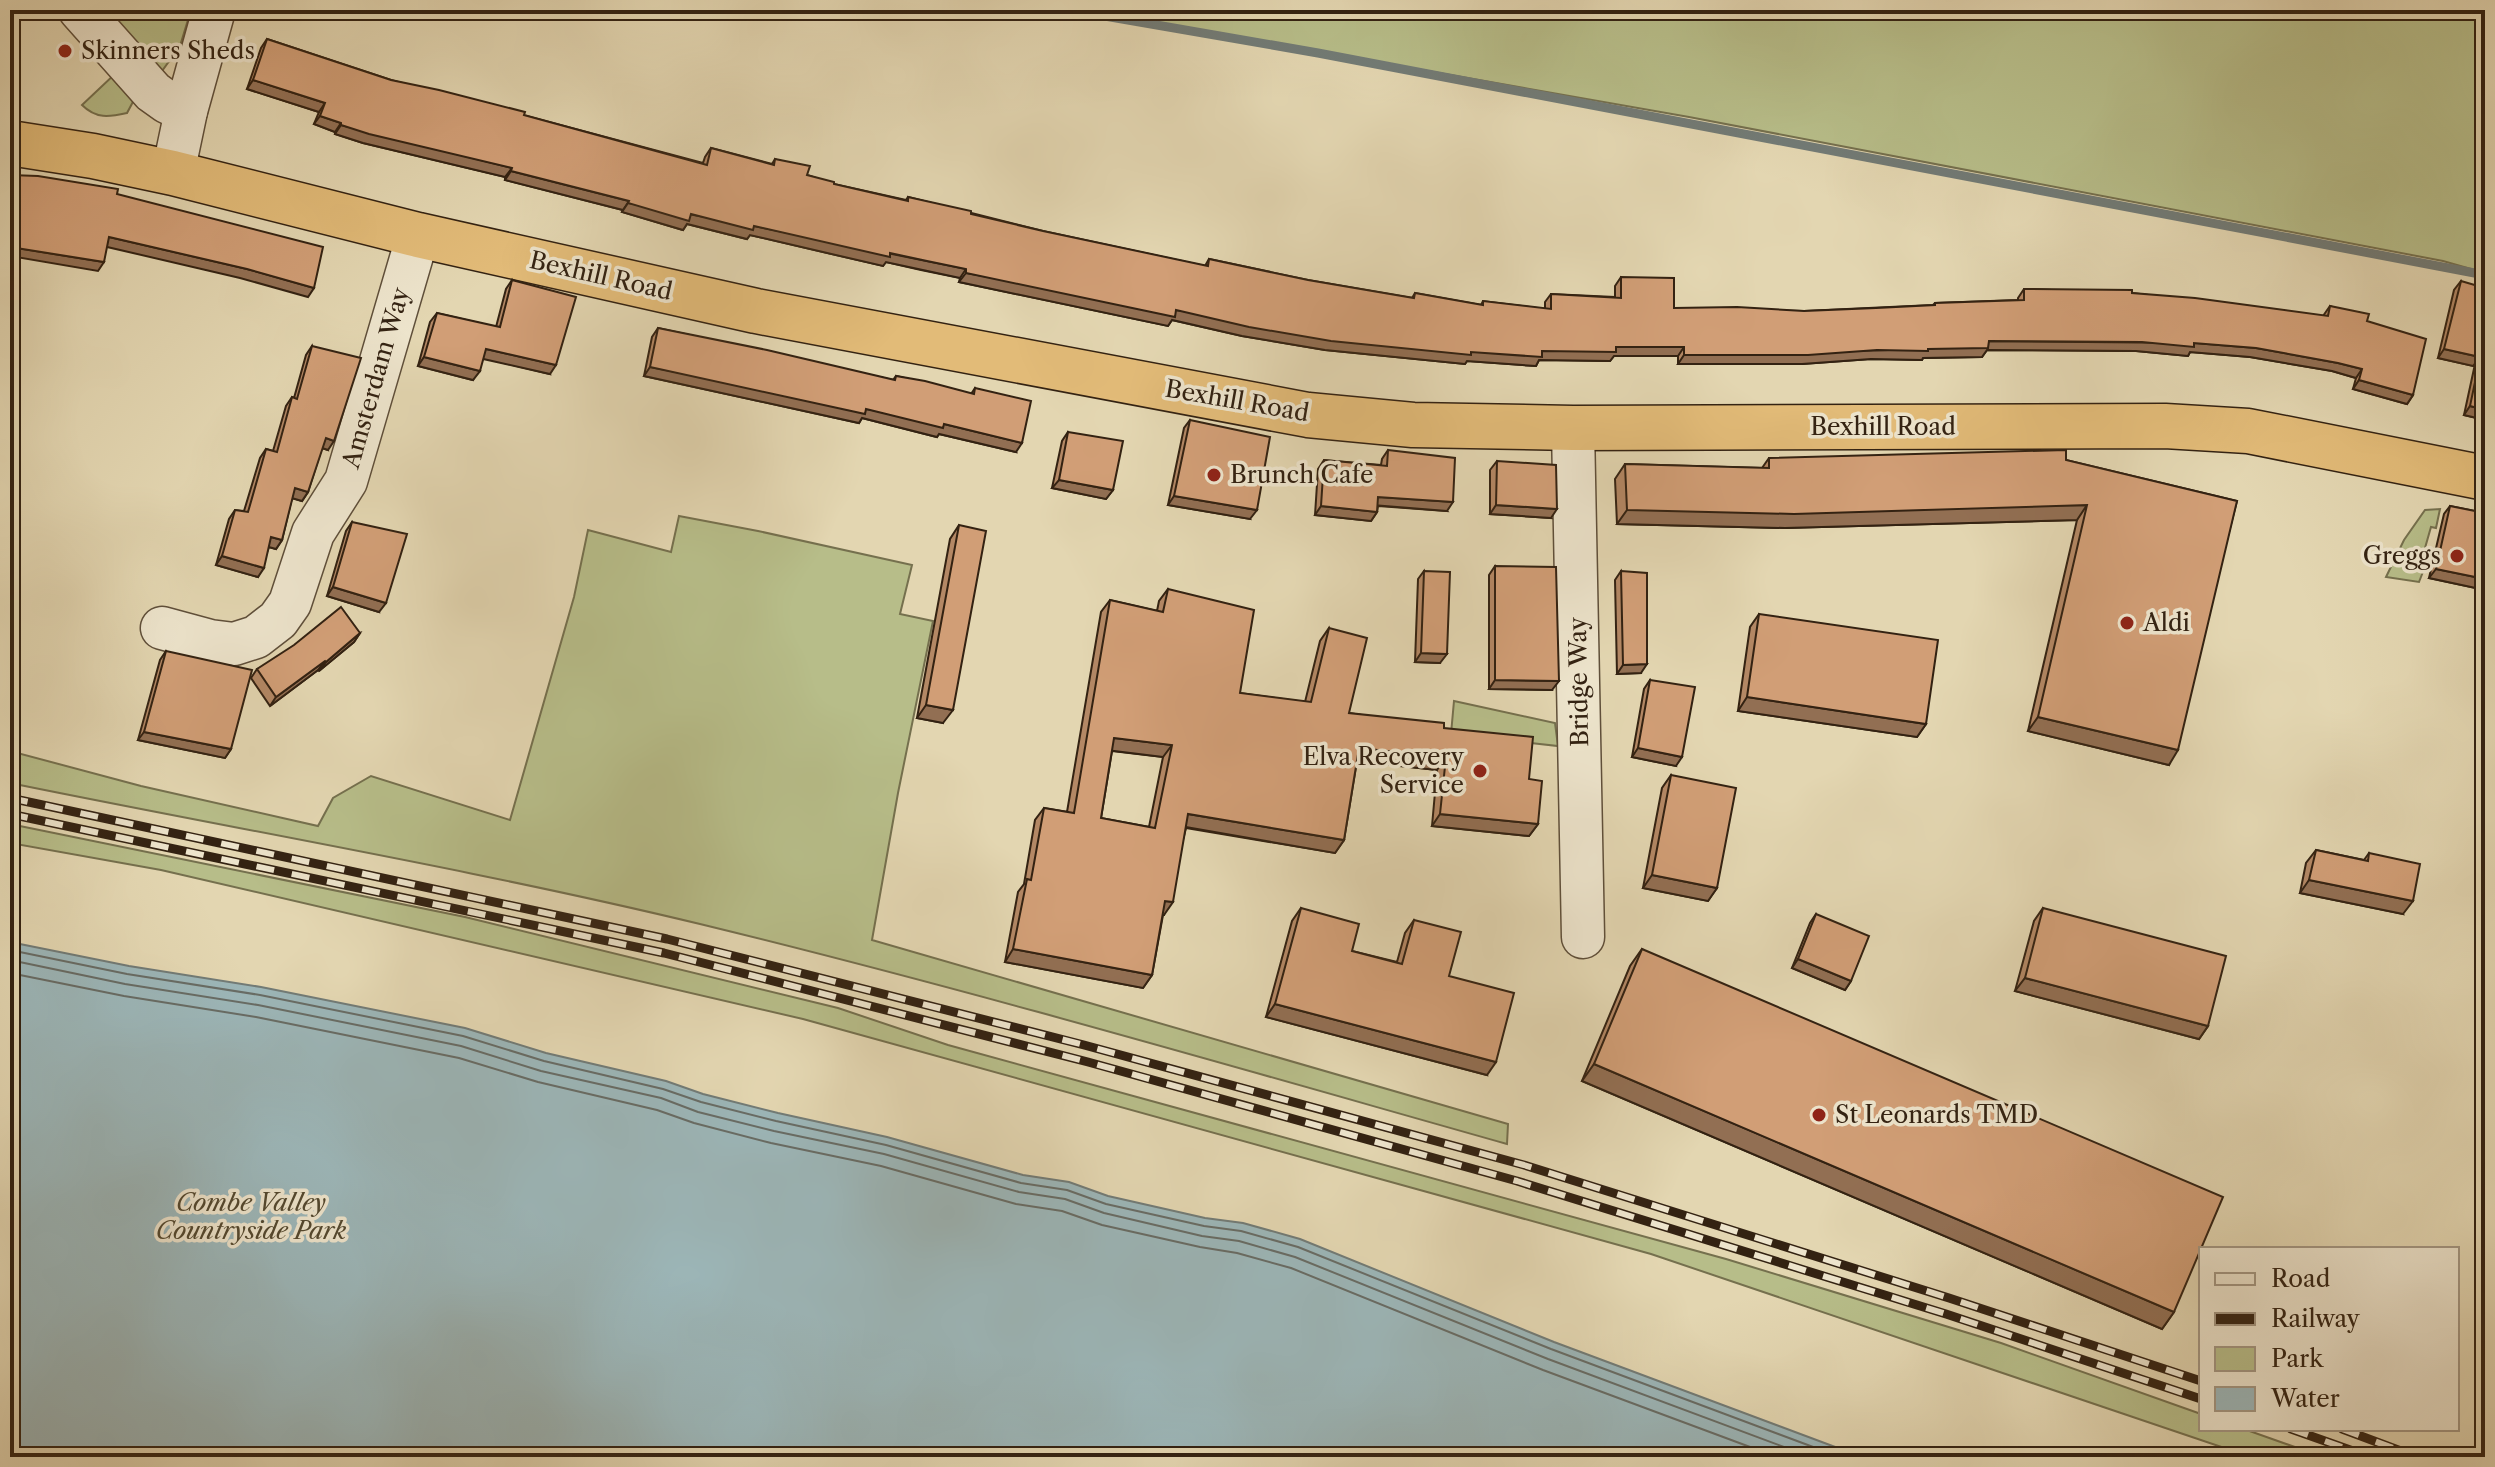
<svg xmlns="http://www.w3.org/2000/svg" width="2495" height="1467" font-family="'Libre Caslon Text',serif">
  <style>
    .green { fill: #b7bd89; stroke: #75704e; stroke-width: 2 }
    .water { fill: #9cb6b8; stroke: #727b76; stroke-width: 2 }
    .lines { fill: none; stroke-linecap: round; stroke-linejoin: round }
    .shore { stroke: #686c65; stroke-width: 2 }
    .stream { stroke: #727b76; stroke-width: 9 }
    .minor-casing { stroke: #5f4f3a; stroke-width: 45 }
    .highway-casing { stroke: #332212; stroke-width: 47 }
    .minor { stroke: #ede4cc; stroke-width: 42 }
    .highway { stroke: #e2bb78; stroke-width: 44 }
    .rail-casing { stroke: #332212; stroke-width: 9 }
    .rail { stroke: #ede4cc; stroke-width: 6; stroke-dasharray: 18; stroke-linecap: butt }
    .wall { fill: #b48865; stroke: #332212; stroke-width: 2; fill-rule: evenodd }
    .shaded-wall { fill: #926f53; stroke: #332212; stroke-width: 2 }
    .building { fill: #d19e76; stroke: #332212; stroke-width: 2; fill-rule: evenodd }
    .poi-dot { fill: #8f2418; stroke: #ede4cc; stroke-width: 3 }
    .labels { text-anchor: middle; stroke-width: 7; stroke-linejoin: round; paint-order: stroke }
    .poi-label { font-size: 24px; fill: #332212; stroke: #ede4cc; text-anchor: start }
    .street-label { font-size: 24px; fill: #332212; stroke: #ede4cc }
    .park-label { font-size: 24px; font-style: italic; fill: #544930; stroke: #ede4cc }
  </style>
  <rect width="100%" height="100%" fill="#e3d6b1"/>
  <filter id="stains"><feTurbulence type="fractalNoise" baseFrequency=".0025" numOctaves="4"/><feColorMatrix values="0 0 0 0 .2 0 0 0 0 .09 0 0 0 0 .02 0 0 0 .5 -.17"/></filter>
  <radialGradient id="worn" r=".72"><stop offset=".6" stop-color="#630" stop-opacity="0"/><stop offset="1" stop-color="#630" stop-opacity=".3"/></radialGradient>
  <!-- green -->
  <g class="green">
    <path d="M95 10H191L180 46 162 71Z"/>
    <path d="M1081 10H2485V273L2443 261 1689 117Z"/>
    <path d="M118 71 135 98 127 113C109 117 96 119 82 105Z"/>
    <path d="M2440 509 2436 528 2431 527 2421 562 2426 564 2419 582 2386 577 2404 540 2425 510Z"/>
    <path d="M679 516 758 531 912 565 900 614 933 621 898 793 872 940 1508 1124 1507 1144C1238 1068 971 990 700 924 472 869 240 830 10 783V751L141 786 318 826 333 798 371 776 510 820 574 597 588 530 671 552Z"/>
    <path d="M1454 701 1555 723 1558 746 1451 734Z"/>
    <path d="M10 824 465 917 838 1008 948 1045 1726 1259 2001 1343 2201 1414V1429H2244L2323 1457H2251L1651 1254 803 1019 161 870 10 843Z"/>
  </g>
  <!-- water -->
  <path class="water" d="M10 942 129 966 261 987 465 1028 546 1053 666 1081 703 1094 778 1113 887 1137 1023 1175 1069 1182 1108 1196 1205 1218 1243 1223 1300 1239 1554 1342 1862 1457H10Z"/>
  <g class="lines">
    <!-- shore -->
    <g class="shore">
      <path d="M10 950 127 974 260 995 463 1036 544 1061 663 1089 701 1102 776 1121 886 1145 1021 1183 1067 1190 1106 1204 1204 1226 1241 1231 1298 1247 1551 1349 1840 1457"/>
      <path d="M10 960 125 984 258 1005 461 1046 541 1071 661 1098 698 1112 774 1131 884 1154 1019 1192 1065 1199 1104 1213 1202 1236 1239 1241 1295 1257 1548 1359 1811 1457"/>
      <path d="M10 973 124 996 256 1017 459 1058 538 1082 657 1110 694 1123 771 1143 881 1166 1016 1204 1062 1211 1102 1225 1200 1247 1237 1253 1291 1268 1543 1370 1777 1457"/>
    </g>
    <!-- stream -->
    <path class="stream" d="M1070 10 1318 53 2485 275"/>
    <defs>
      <g id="minor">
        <path d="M80 10 153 92 167 102 186 111"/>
        <path d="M173 173 186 111 214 10"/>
        <path d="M1573 428 1583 937"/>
        <path d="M162 628 210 641 234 644 256 637 278 620 290 603 313 533 346 481 418 235"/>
      </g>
      <path id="highway" d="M10 143 93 156 173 173 418 235 756 311 1308 415 1413 425 1573 428 2165 426 2248 431 2485 478"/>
    </defs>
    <!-- minor casing -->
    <use href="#minor" class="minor-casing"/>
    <!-- highway casing -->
    <use href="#highway" class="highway-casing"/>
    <!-- minor -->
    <use href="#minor" class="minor"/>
    <!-- highway -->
    <use href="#highway" class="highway"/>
    <defs>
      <g id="rail">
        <path d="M10 798 667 939 1084 1045 1524 1165 1949 1298 2201 1381"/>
        <path d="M10 814 664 953 1088 1062 1517 1181 1946 1314 2201 1399"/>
        <path d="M2291 1429 2370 1457"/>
        <path d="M2342 1429 2417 1457"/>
      </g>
    </defs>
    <!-- rail casing -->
    <use href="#rail" class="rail-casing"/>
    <!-- rail -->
    <use href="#rail" class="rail"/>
  </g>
  <!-- wall -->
  <g class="wall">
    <path d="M267 39 391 80 703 163 705 157 711 148 772 164 775 159 807 175 834 184 906 200 908 197 1043 231 1205 266 1209 259 1308 280 1412 298 1415 293 1481 305 1483 301 1545 309V302L1551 294 1615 297V286L1621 277 1674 308 1804 311 1933 305 1935 303 2018 300V298L2024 289 2132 293 2323 316 2330 306 2367 321 2413 395 2407 404 2353 389 2356 378 2332 371 2250 357 2190 352 2188 356 2136 351 1987 350 1982 357 1923 358 1922 360 1871 359 1802 364H1678V356H1614L1610 361 1539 360 1536 366 1467 361 1465 364 1325 350 1242 336 1172 320 1168 326 959 282 960 278 921 270 886 262 883 266 750 235 747 239 687 224 683 230 622 212 623 210 505 180V177L363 143 335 134V132L314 124 319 112 247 89 261 48Z"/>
    <path d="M512 280 550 374 483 358 473 380 418 366 430 322 437 313 496 327 506 289Z"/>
    <path d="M2461 281 2483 345 2485 344V420L2464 415 2475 364 2473 366 2438 358 2454 290Z"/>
    <path d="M658 328 893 380 896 376 971 394 975 388 1016 452 939 434 937 437 862 418 859 423 644 376 652 337Z"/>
    <path d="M312 346 328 450 322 448 308 492 302 501 292 498 282 540 276 549 269 547 258 577 216 565 229 519 235 510 244 511 260 458 266 449 273 451 286 406 292 397 294 398 306 355Z"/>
    <path d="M1190 420 1250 519 1168 505 1184 428Z"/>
    <path d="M1068 432 1113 490 1106 499 1052 488 1062 441Z"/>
    <path d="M1388 450 1447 511 1378 506 1377 512 1371 521 1315 515 1318 469 1324 460 1381 465 1382 459Z"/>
    <path d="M1769 458 2066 460 2237 501 2169 765 2028 731 2077 520 1785 528 1617 524 1615 479 1625 464 1762 468Z"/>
    <path d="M1497 461 1551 518 1490 514V470Z"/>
    <path d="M2450 506 2485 513V590L2429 578 2444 514Z"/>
    <path d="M352 522 379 612 327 596 346 531Z"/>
    <path d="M959 525 943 723 917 718 950 539Z"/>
    <path d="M1495 566 1552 690 1489 689V575Z"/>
    <path d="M1424 571 1440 663 1415 662 1418 579Z"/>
    <path d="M1621 571 1641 673 1617 674 1615 580Z"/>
    <path d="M1168 589 1240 693 1305 702 1320 641 1329 628 1349 713 1444 728 1529 779 1538 824 1529 836 1432 826 1437 770 1357 761 1344 840 1335 853 1186 828 1164 915H1163L1152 975 1143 988 1005 962 1018 892 1024 884 1035 820 1044 808 1067 812 1101 612 1110 600 1157 611 1159 601ZM1112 751 1163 757 1149 827 1101 818Z"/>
    <path d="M1759 614 1926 724 1917 737 1738 711 1750 627Z"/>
    <path d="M360 633 354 642 319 671 318 670 270 706 251 678 257 669Z"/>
    <path d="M166 651 231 749 225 758 138 740 160 660Z"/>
    <path d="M1650 680 1676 766 1632 757 1644 689Z"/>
    <path d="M1671 775 1717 888 1708 901 1643 888 1662 788Z"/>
    <path d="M2316 850 2364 860 2369 853 2403 914 2300 893 2306 863Z"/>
    <path d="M1301 908 1352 951 1397 962 1405 933 1414 920 1449 976 1487 1075 1266 1017 1292 921Z"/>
    <path d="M2043 908 2208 1026 2199 1039 2015 991 2034 921Z"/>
    <path d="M1816 914 1851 981 1845 990 1792 968 1810 923Z"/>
    <path d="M1642 949 2174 1312 2162 1329 1582 1081 1630 966Z"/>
  </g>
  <!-- shaded-wall -->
  <g class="shaded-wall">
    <path d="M253 80 325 103 319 112 247 89Z"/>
    <path d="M320 116 341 123 335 132 314 124Z"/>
    <path d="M341 125 512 168 505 177 363 143 335 134Z"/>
    <path d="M511 171 629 201 623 210 505 180Z"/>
    <path d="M628 203 754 226 966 269 960 278 886 262 883 266 750 235 747 239 687 224 683 230 622 212Z"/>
    <path d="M109 237 247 269 314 288 308 297 240 278 103 246Z"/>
    <path d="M10 247 104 262 98 271 10 256Z"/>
    <path d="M966 273 1176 310 1471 352 1542 351 1616 347H1684L1678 356H1614L1610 361 1539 360 1536 366 1467 361 1465 364 1325 350 1242 336 1172 320 1168 326 959 282Z"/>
    <path d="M1989 341 2194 343 2256 348 2338 363 2362 369 2356 378 2332 371 2250 357 2190 352 2188 356 2136 351 1987 350 1982 357 1923 358 1922 360 1871 359 1802 364H1678L1684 355 1928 349Z"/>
    <path d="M486 349 556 365 550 374 479 358Z"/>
    <path d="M2444 349 2480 357 2473 366 2438 358Z"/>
    <path d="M424 357 480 371 473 380 418 366Z"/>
    <path d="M650 367 944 424 1022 443 1016 452 939 434 937 437 862 418 859 423 644 376Z"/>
    <path d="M2359 380 2413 395 2407 404 2353 389Z"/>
    <path d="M2470 406 2485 410V420L2464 415Z"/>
    <path d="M326 438 334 441 328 450 319 447Z"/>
    <path d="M1059 480 1113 490 1106 499 1052 488Z"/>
    <path d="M295 488 308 492 302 501 288 497Z"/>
    <path d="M1174 496 1257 510 1250 519 1168 505Z"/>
    <path d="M1378 497 1453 502 1447 511 1372 505Z"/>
    <path d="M1496 505 1557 509 1551 518 1490 514Z"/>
    <path d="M2087 505 2077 520 1785 528 1617 524 1627 510Z"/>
    <path d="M1321 506 1377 512 1371 521 1315 515Z"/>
    <path d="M271 537 282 540 276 549 265 546Z"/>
    <path d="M222 556 264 568 258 577 216 565Z"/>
    <path d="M2436 569 2485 579V590L2429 578Z"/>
    <path d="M333 587 386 603 379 612 327 596Z"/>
    <path d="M360 633 354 642 319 671 326 662Z"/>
    <path d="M1421 653 1447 654 1440 663 1415 662Z"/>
    <path d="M325 661 318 670 270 706 276 697Z"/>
    <path d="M1647 664 1641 673 1617 674 1623 665Z"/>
    <path d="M1495 680 1559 681 1552 690 1489 689Z"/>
    <path d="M1747 697 1926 724 1917 737 1738 711Z"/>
    <path d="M926 705 953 710 943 723 917 718Z"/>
    <path d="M2038 717 2178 750 2169 765 2028 731Z"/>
    <path d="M144 732 231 749 225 758 138 740Z"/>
    <path d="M1114 738 1172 745 1163 757 1106 750Z"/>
    <path d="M1359 748 1446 757 1437 770 1351 761Z"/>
    <path d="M1638 748 1682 757 1676 766 1632 757Z"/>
    <path d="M1188 814 1344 840 1335 853 1180 826Z"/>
    <path d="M1440 814 1538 824 1529 836 1432 826Z"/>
    <path d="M1652 875 1717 888 1708 901 1643 888Z"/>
    <path d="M2309 880 2413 901 2403 914 2300 893Z"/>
    <path d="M1165 901 1173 902 1164 915 1157 914Z"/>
    <path d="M1013 949 1152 975 1143 988 1005 962Z"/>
    <path d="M1798 959 1851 981 1845 990 1792 968Z"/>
    <path d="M2025 978 2208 1026 2199 1039 2015 991Z"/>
    <path d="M1275 1004 1496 1062 1487 1075 1266 1017Z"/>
    <path d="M1594 1064 2174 1312 2162 1329 1582 1081Z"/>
  </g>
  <!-- building -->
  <g class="building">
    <path d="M267 39 391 80 439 90 525 112 524 115 707 165 711 148 774 165 775 159 810 166 807 175 834 182V184L908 201V197L971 211V214L1043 231 1208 266 1209 259 1308 280 1414 298 1415 293 1483 305V301L1551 309V294L1621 298V277L1674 278V308L1737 307 1804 311 1876 308 1935 305V303L2024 300V289L2132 290V293L2195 298 2328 316 2330 306 2369 314 2367 321 2426 339 2413 395 2359 380 2362 369 2338 363 2256 348 2194 343V347L2142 342 1989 341 1988 348 1928 349V351L1877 350 1808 355H1684V347H1616V352L1542 351V357L1471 352V355L1331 341 1249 327 1176 310 1175 317 966 273V269L927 261 890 253V257L754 226 753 230 691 214 689 221 628 203 629 201 511 171 512 168 369 134 341 125V123L320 116 325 103 253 80Z"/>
    <path d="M10 175 38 176 118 189 117 194 323 247 314 288 247 269 109 237 104 262 10 247Z"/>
    <path d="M512 280 576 297 556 365 486 349 480 371 424 357 437 313 500 327Z"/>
    <path d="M2461 281 2485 288V336L2480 357 2444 349Z"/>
    <path d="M658 328 767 350 895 380 896 376 925 381 974 394 975 388 1031 401 1022 443 944 424 943 428 866 409 865 414 650 367Z"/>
    <path d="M2483 344H2485V410L2470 406Z"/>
    <path d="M312 346 361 358 334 441 326 438 308 492 295 488 282 540 271 537 264 568 222 556 235 510 248 512 266 449 277 452 292 397 297 399Z"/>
    <path d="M1190 420 1270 437 1257 510 1174 496Z"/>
    <path d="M1068 432 1123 441 1113 490 1059 480Z"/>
    <path d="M1388 450 1455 458 1453 502 1378 497 1377 512 1321 506 1324 460 1387 466Z"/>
    <path d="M2066 450V460L2237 501 2178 750 2038 717 2087 505 1794 514 1627 510 1625 464 1769 468V458Z"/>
    <path d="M1497 461 1556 465 1557 509 1496 505Z"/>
    <path d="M2450 506 2485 513V579L2436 569Z"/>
    <path d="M352 522 407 534 386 603 333 587Z"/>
    <path d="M959 525 986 531 953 710 926 705Z"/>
    <path d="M1495 566 1556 567 1559 681 1495 680Z"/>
    <path d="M1424 571 1450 572 1447 654 1421 653Z"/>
    <path d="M1621 571 1647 573V664L1623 665Z"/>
    <path d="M1168 589 1254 610 1240 693 1311 702 1329 628 1367 638 1349 713 1444 723V728L1533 737 1529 779 1542 781 1538 824 1440 814 1446 757 1359 748 1344 840 1188 814 1173 902 1165 901 1152 975 1013 949 1027 879 1031 880 1044 808 1074 813 1110 600 1163 612ZM1114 738 1172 745 1155 828 1101 818Z"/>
    <path d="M341 607 360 633 326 662 325 661 276 697 257 669 294 645Z"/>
    <path d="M1759 614 1938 640 1926 724 1747 697Z"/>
    <path d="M166 651 252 670 231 749 144 732Z"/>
    <path d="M1650 680 1695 687 1682 757 1638 748Z"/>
    <path d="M1671 775 1736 788 1717 888 1652 875Z"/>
    <path d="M2316 850 2368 861 2369 853 2420 864 2413 901 2309 880Z"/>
    <path d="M1301 908 1359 924 1352 951 1402 964 1414 920 1461 932 1449 976 1514 993 1496 1062 1275 1004Z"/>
    <path d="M2043 908 2226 956 2208 1026 2025 978Z"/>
    <path d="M1816 914 1869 936 1851 981 1798 959Z"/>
    <path d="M1642 949 2223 1197 2174 1312 1594 1064Z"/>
  </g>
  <!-- markers -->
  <g class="poi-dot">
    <circle cx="65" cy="51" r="8"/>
    <circle cx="1214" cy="475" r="8"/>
    <circle cx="2457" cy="556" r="8"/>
    <circle cx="2127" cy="623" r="8"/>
    <circle cx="1480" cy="771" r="8"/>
    <circle cx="1819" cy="1115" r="8"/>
  </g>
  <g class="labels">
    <!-- poi labels -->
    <g class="poi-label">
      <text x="81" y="59">Skinners Sheds</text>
      <text x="1230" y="483">Brunch Cafe</text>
      <text x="2441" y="564" text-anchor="end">Greggs</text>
      <text x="2143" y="631">Aldi</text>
      <text x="1464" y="765" text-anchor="end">Elva Recovery<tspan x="1464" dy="28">Service</tspan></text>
      <text x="1835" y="1123">St Leonards TMD</text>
    </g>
    <!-- street labels -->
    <g class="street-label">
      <text transform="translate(601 276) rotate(13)" y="8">Bexhill Road</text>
      <text transform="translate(376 378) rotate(-74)" y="8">Amsterdam Way</text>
      <text transform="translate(1237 401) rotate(10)" y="8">Bexhill Road</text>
      <text x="1883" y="435">Bexhill Road</text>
      <text transform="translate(1579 682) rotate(-91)" y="8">Bridge Way</text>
    </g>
    <!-- park labels -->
    <g class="park-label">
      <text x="251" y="1211">Combe Valley<tspan x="251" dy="28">Countryside Park</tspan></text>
    </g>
  </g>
  <!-- margin -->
  <rect width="2495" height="1467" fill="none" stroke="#e3d6b1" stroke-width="40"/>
  <rect x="12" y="12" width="2471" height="1443" fill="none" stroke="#332212" stroke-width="4"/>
  <rect x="20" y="20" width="2455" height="1427" fill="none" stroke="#332212" stroke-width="2"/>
  <!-- legend -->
  <rect x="2199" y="1247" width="260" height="184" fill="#ede4cc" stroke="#a39682" stroke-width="2"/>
  <rect x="2215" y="1273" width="40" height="12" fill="#ede4cc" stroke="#a39682" stroke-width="2"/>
  <text x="2271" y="1287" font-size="24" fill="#332212">Road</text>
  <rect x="2215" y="1313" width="40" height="12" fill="#332212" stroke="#a39682" stroke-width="2"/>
  <text x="2271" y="1327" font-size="24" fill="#332212">Railway</text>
  <rect x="2215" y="1347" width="40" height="24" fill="#b7bd89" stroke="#a39682" stroke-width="2"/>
  <text x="2271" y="1367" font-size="24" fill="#332212">Park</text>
  <rect x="2215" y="1387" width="40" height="24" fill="#9cb6b8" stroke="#a39682" stroke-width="2"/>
  <text x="2271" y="1407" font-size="24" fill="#332212">Water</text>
  <rect width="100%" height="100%" filter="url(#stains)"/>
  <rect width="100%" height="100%" fill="url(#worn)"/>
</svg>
